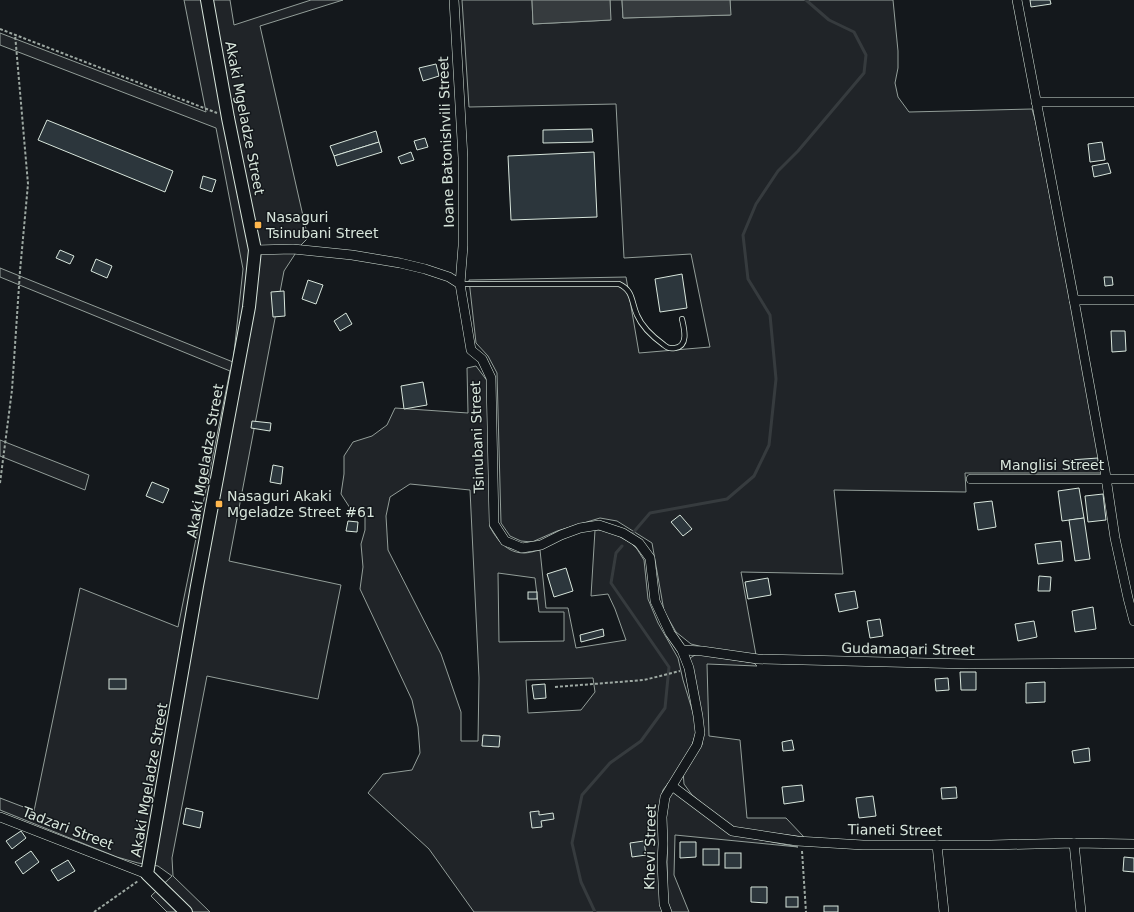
<svg xmlns="http://www.w3.org/2000/svg" width="1134" height="912" font-family="'DejaVu Sans',sans-serif">
  <style>
    .green { fill: #202428; stroke: #939e99; fill-rule: evenodd }
    .water { fill: #363b3e; stroke: #939e99 }
    .lines { fill: none; stroke-linecap: round; stroke-linejoin: round }
    .stream { stroke: #363b3e; stroke-width: 3 }
    .building { fill: #2c363c; stroke: #d8e6dc }
    .service-casing { stroke: #d8e6dc; stroke-width: 6 }
    .minor-casing { stroke: #d8e6dc; stroke-width: 10 }
    .tertiary-casing { stroke: #d8e6dc; stroke-width: 14 }
    .path { stroke: #9da8a2; stroke-width: 2; stroke-dasharray: 3 2; stroke-linecap: butt }
    .service { stroke: #14181c; stroke-width: 4.5 }
    .minor { stroke: #14181c; stroke-width: 9 }
    .tertiary { stroke: #14181c; stroke-width: 12 }
    .poi-dot { fill: #ffb74d; stroke: #14181c; stroke-width: 1.5 }
    .labels { text-anchor: middle; stroke-width: 3; stroke-linejoin: round; paint-order: stroke }
    .street-label { font-size: 14px; fill: #d8e6dc; stroke: #14181c }
    .poi-label { font-size: 14px; fill: #d8e6dc; stroke: #14181c; text-anchor: start }
  </style>
  <rect width="100%" height="100%" fill="#14181c"/>
  <!-- green -->
  <g class="green">
    <path d="M184 0H230L234 25 311 0H343L260 26 308 238 301 245 284 271 229 561 341 585 318 699 207 676 172 858 173 876 210 912H167L151 896 172 876 158 866 138 863 117 857 0 810V798L34 811 80 588 178 627 230 371 0 277V268L233 362 243 269 216 128 0 45V33L206 112Z"/>
    <path d="M462 0H532L533 24 610 20V0H622L623 18 730 15V0H893L898 51V68L895 83 898 97 909 112 1032 109 1036 123 1103 473H965L966 492 834 490 843 574 741 572 756 655 707 648 691 644 676 632 664 611 652 543 617 521 600 518 557 531 532 542 521 541 510 536 501 523 497 373 488 356 476 343 469 280 626 277 639 353 710 347 691 254 624 258 616 104 469 107Z"/>
    <path d="M476 366 488 382 490 527C497 540 507 553 524 553 529 553 535 551 540 550L546 608H568L576 648 626 640 615 609 608 594 591 596 595 530H602L615 534 631 543 637 549 644 560 648 599 658 623 678 658 683 680 695 719 696 733 691 748 676 773 663 790 659 806 663 912H474L429 849 368 793 383 774 412 770 420 753 418 727 412 700 360 589 363 567 361 544 365 530V514L350 508 341 494 344 474V456L353 442 372 436 387 425 395 408 468 413 467 368ZM410 484 470 490 479 678 478 741H461V712L441 654 388 550 386 516 390 497ZM498 573 535 578 539 612H564V641L499 642ZM593 678 595 692 581 710 528 713 526 680Z"/>
    <path d="M0 440 89 475 85 490 0 456Z"/>
    <path d="M697 654 754 663 757 666 707 664 709 736 740 740 747 818H786L804 837 732 828 692 795 684 784 683 771 702 745 703 730 689 663 690 658Z"/>
    <path d="M673 791 730 834 798 847 675 835 674 875 689 912H671L667 904V842L665 818 668 799Z"/>
  </g>
  <!-- water -->
  <g class="water">
    <path d="M532 0H610L611 20 533 24Z"/>
    <path d="M622 0H730L731 15 623 18Z"/>
  </g>
  <g class="lines">
    <!-- stream -->
    <g class="stream">
      <path d="M632 534 650 513 727 499 754 476 769 445 776 379 770 315 748 279 743 235 756 204 778 171 798 151 864 73 866 55 854 32 829 20 806 0"/>
      <path d="M595 912 581 882 572 843 582 795 610 763 641 741 665 708 669 667 611 583 616 553 622 546"/>
    </g>
  </g>
  <!-- building -->
  <g class="building">
    <path d="M1030 0H1050L1051 4 1031 7Z"/>
    <path d="M436 64 439 76 423 81 419 68Z"/>
    <path d="M47 120 173 171 165 192 38 140Z"/>
    <path d="M592 129 593 142 543 143V130Z"/>
    <path d="M376 131 379 142 334 156 330 146Z"/>
    <path d="M425 138 428 147 417 150 414 141Z"/>
    <path d="M379 142 382 152 337 166 334 156Z"/>
    <path d="M1102 142 1105 160 1090 162 1088 144Z"/>
    <path d="M411 152 414 160 401 164 398 157Z"/>
    <path d="M594 152 597 217 511 220 508 156Z"/>
    <path d="M1108 163 1111 173 1094 177 1092 166Z"/>
    <path d="M203 176 216 180 212 192 200 188Z"/>
    <path d="M60 250 74 256 70 264 56 258Z"/>
    <path d="M96 259 112 266 107 278 91 271Z"/>
    <path d="M682 274 687 308 660 312 655 279Z"/>
    <path d="M1104 277H1112L1113 285 1105 286Z"/>
    <path d="M308 280 323 285 316 304 302 299Z"/>
    <path d="M284 291 285 316 273 317 271 292Z"/>
    <path d="M346 313 352 324 340 331 334 321Z"/>
    <path d="M1111 331H1125L1126 351 1112 352Z"/>
    <path d="M423 382 427 405 404 409 401 386Z"/>
    <path d="M252 421 271 423 270 431 251 428Z"/>
    <path d="M1098 458V466L1070 468V460Z"/>
    <path d="M273 465 283 467 281 484 270 482Z"/>
    <path d="M152 482 169 489 163 503 146 496Z"/>
    <path d="M1079 488 1084 518 1062 521 1058 491Z"/>
    <path d="M1103 494 1106 520 1088 522 1085 496Z"/>
    <path d="M992 501 996 527 978 530 974 503Z"/>
    <path d="M680 515 692 529 683 536 671 522Z"/>
    <path d="M1084 518 1090 559 1075 561 1069 520Z"/>
    <path d="M348 521 358 522 357 532 346 531Z"/>
    <path d="M1061 541 1063 561 1038 564 1035 544Z"/>
    <path d="M566 568 573 591 554 597 547 574Z"/>
    <path d="M1039 576 1051 577 1050 591H1038Z"/>
    <path d="M768 578 771 595 748 599 745 582Z"/>
    <path d="M855 591 858 608 839 612 835 594Z"/>
    <rect x="528" y="592" width="9" height="7"/>
    <path d="M1093 607 1096 629 1075 632 1072 611Z"/>
    <path d="M880 619 883 636 870 638 867 621Z"/>
    <path d="M1034 621 1037 637 1018 641 1015 624Z"/>
    <path d="M603 629 604 636 581 642 580 635Z"/>
    <path d="M960 672H976V690H961Z"/>
    <path d="M948 678 949 690 936 691 935 679Z"/>
    <rect x="109" y="679" width="17" height="10"/>
    <path d="M1045 682V702L1026 703V683Z"/>
    <path d="M545 684 546 698 534 699 532 685Z"/>
    <path d="M483 735 500 736 499 747 482 746Z"/>
    <path d="M792 740 794 750 783 751 782 742Z"/>
    <path d="M1089 748 1090 761 1074 763 1072 751Z"/>
    <path d="M802 785 804 801 784 804 782 787Z"/>
    <path d="M956 787 957 798 942 799 941 788Z"/>
    <path d="M873 796 876 816 859 818 856 798Z"/>
    <path d="M186 808 203 812 200 828 183 824Z"/>
    <path d="M539 811V815L553 813 554 819 541 821 542 827 532 828 530 812Z"/>
    <path d="M21 831 26 838 12 849 6 841Z"/>
    <path d="M644 841 646 855 632 857 630 843Z"/>
    <path d="M680 842H696V857L680 858Z"/>
    <rect x="703" y="849" width="16" height="16"/>
    <path d="M31 851 39 862 23 874 15 862Z"/>
    <rect x="725" y="853" width="16" height="15"/>
    <path d="M1124 857 1134 858V872L1123 871Z"/>
    <path d="M68 860 75 871 58 881 51 870Z"/>
    <path d="M751 887H767V903L751 902Z"/>
    <rect x="786" y="897" width="12" height="10"/>
    <rect x="824" y="906" width="14" height="6"/>
  </g>
  <g class="lines">
    <defs>
      <path id="service" d="M460 284H619C634 291 631 302 637 315 642 327 653 337 664 345 667 348 670 349 675 348 689 346 684 328 682 319"/>
      <g id="minor">
        <path d="M454 0 463 158V246L460 284 471 350 482 359 491 378 494 524 505 541 522 548 541 545 561 535 580 528 599 525 623 533 639 543 650 558 655 601 670 633 682 650 689 668 698 716 700 733 697 745 665 797 662 817 663 844 662 862 664 904 667 912"/>
        <path d="M1017 0 1074 300 1105 471 1115 538 1128 598 1134 621"/>
        <path d="M1036 102H1134"/>
        <path d="M255 250 293 249 352 255 400 263 425 269 449 277 460 284"/>
        <path d="M1074 300H1134"/>
        <path d="M971 479H1134"/>
        <path d="M682 650 702 651 758 659 969 664 1134 663"/>
        <path d="M672 786 732 831 797 841 863 845H991L1074 843 1134 844"/>
        <path d="M0 817 147 874"/>
        <path d="M1074 843 1081 912"/>
        <path d="M937 845 944 912"/>
      </g>
      <path id="tertiary" d="M186 912 147 874 197 586 249 307 255 250 228 118 207 0"/>
    </defs>
    <!-- service casing -->
    <use href="#service" class="service-casing"/>
    <!-- minor casing -->
    <use href="#minor" class="minor-casing"/>
    <!-- tertiary casing -->
    <use href="#tertiary" class="tertiary-casing"/>
    <!-- path -->
    <g class="path">
      <path d="M0 29 217 113"/>
      <path d="M0 483 12 390 20 271 28 184 15 34"/>
      <path d="M555 687 644 680 680 671"/>
      <path d="M802 851 806 912"/>
      <path d="M94 912 138 881"/>
    </g>
    <!-- service -->
    <use href="#service" class="service"/>
    <!-- minor -->
    <use href="#minor" class="minor"/>
    <!-- tertiary -->
    <use href="#tertiary" class="tertiary"/>
  </g>
  <!-- markers -->
  <g class="poi-dot">
    <rect x="254" y="221" width="8" height="8" rx="2"/>
    <rect x="215" y="500" width="8" height="8" rx="2"/>
  </g>
  <g class="labels">
    <!-- street labels -->
    <g class="street-label">
      <text transform="translate(245 118) rotate(79)" y="5">Akaki Mgeladze Street</text>
      <text transform="translate(446 142) rotate(-92)" y="5">Ioane Batonishvili Street</text>
      <text transform="translate(477 437) rotate(-92)" y="5">Tsinubani Street</text>
      <text transform="translate(205 461) rotate(-80)" y="5">Akaki Mgeladze Street</text>
      <text x="1052" y="470">Manglisi Street</text>
      <text transform="translate(908 649) rotate(1)" y="5">Gudamaqari Street</text>
      <text transform="translate(149 780) rotate(-80)" y="5">Akaki Mgeladze Street</text>
      <text transform="translate(68 828) rotate(21)" y="5">Tadzari Street</text>
      <text transform="translate(895 830) rotate(1)" y="5">Tianeti Street</text>
      <text transform="translate(650 847) rotate(-89)" y="5">Khevi Street</text>
    </g>
    <!-- poi labels -->
    <g class="poi-label">
      <text x="266" y="222">Nasaguri<tspan x="266" dy="16">Tsinubani Street</tspan></text>
      <text x="227" y="501">Nasaguri Akaki<tspan x="227" dy="16">Mgeladze Street #61</tspan></text>
    </g>
  </g>
</svg>
